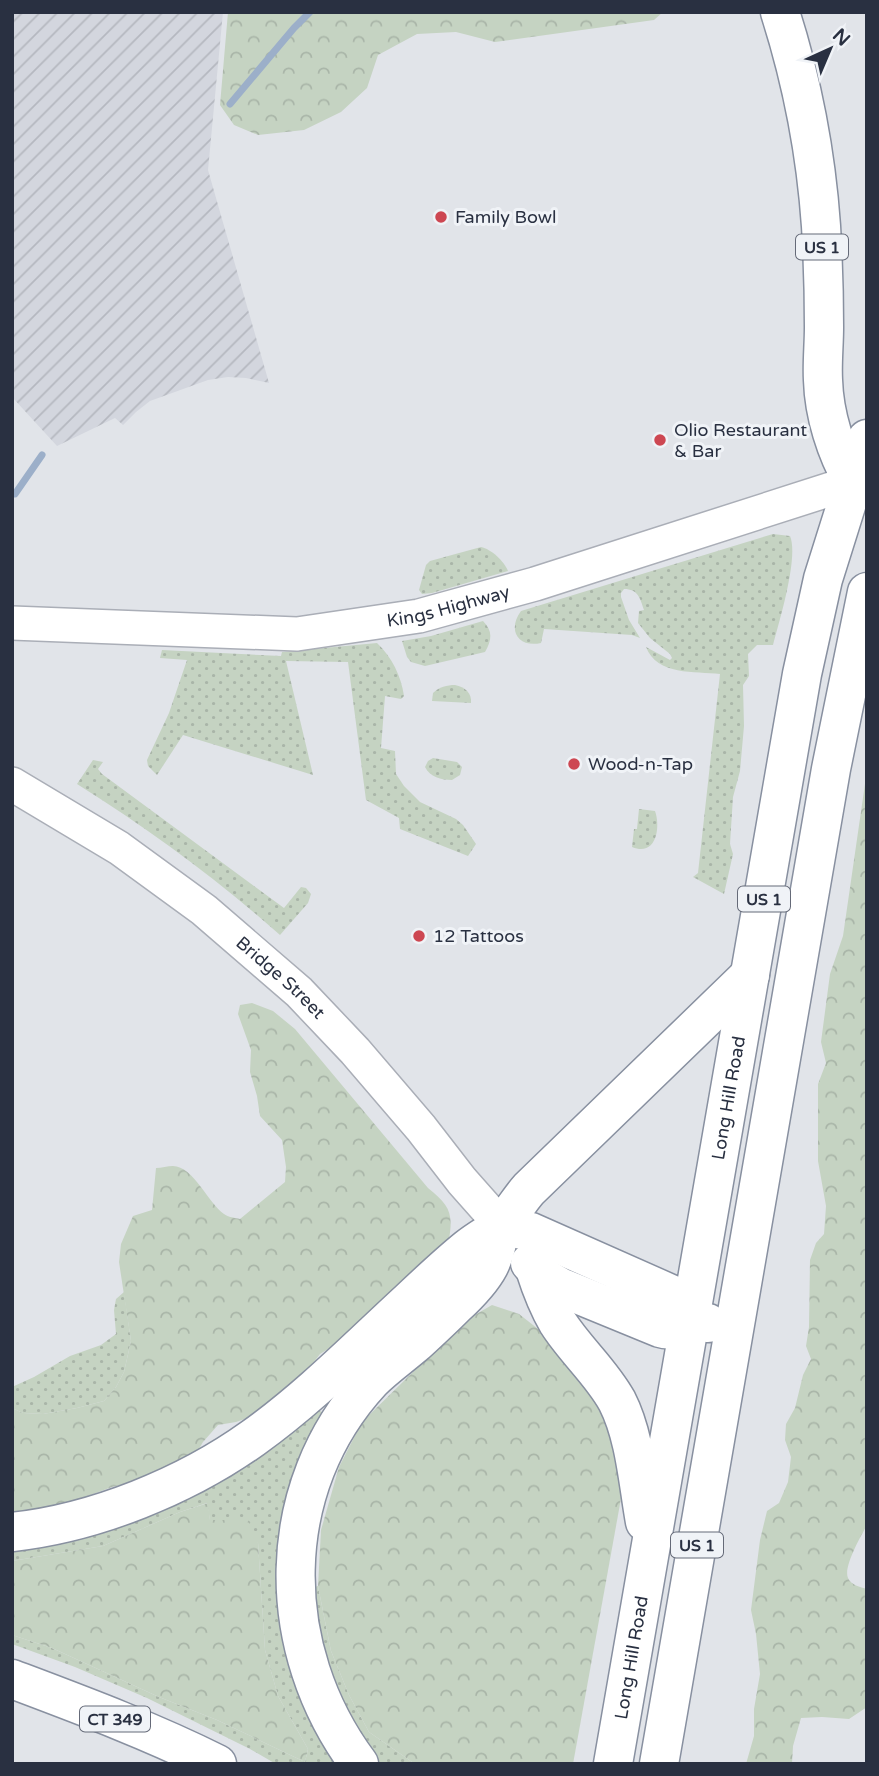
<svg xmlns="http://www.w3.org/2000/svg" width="879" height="1776" font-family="'Varela Round',sans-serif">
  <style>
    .industrial { fill: url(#industrial-furrows) }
    .grass { fill: url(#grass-dots) }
    .forest { fill: url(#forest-crowns) }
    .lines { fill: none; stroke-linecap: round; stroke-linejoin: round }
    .stream { stroke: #9cafc9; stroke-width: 7 }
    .secondary-casing { stroke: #aaaeb7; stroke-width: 36 }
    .highway-casing { stroke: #8890a0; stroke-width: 41 }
    .secondary { stroke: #fff; stroke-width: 33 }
    .highway { stroke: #fff; stroke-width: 38 }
    .poi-dot { fill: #cd4752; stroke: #f0f3f7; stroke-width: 2.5 }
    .labels { text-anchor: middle; stroke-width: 6; stroke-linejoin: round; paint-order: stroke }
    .shield { fill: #f0f3f7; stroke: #656a78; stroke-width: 2 }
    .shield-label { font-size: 16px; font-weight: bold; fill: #293041 }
    .poi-label { font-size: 18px; fill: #293041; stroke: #f0f3f7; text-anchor: start }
    .street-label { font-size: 18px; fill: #293041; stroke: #f0f3f7 }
  </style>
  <defs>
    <pattern id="industrial-furrows" width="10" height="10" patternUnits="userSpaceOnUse" patternTransform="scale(1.75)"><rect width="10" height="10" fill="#d3d6de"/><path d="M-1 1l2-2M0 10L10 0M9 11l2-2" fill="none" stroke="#b5b8c0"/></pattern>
    <pattern id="grass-dots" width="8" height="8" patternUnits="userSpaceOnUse" patternTransform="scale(1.75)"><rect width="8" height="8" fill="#c5d3c2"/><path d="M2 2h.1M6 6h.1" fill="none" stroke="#a9b5a8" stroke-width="1.8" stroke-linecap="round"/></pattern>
    <pattern id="forest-crowns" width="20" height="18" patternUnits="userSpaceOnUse" patternTransform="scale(1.75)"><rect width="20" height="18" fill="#c5d3c2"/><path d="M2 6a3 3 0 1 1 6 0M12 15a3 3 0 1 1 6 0" fill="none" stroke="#a9b5a8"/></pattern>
  </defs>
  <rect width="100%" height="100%" fill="#e1e4e9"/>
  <!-- industrial -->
  <path class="industrial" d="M12 12H223L208 170 269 383 246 378 228 377 208 380 150 401 136 412 123 425 115 418 57 446 12 397Z"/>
  <!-- grass -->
  <g class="grass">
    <path d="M773 534 790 536C799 557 779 622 773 645H757L748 654 749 676 743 685 744 726 740 771 733 797 730 844 733 854 724 894 693 877 698 873 720 674C695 671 657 676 646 647L670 660 672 658 670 654 650 638 638 623 639 611 644 610C640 598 638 589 624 589L621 593V597L629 620 640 638 632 635 544 629 541 643C518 648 507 630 521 611Z"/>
    <path d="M481 547C491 549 504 561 508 571L432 593 422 594 419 590 426 565 430 561Z"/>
    <path d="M483 621C493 631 492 640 485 652L425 666 411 662 407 657 402 641 431 636Z"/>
    <path d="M377 643C392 657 401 676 404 696L401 699 385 696 381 748 395 751 396 774 404 786 420 802 456 819 463 825 476 844 468 856 400 829 399 818 366 800 348 662 286 661 313 775 183 735 157 775 148 766 147 760 169 713 187 660 160 658 162 650 281 656 282 652Z"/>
    <path d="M455 685C465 687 472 693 471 703L432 701 433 693C439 687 447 685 455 685Z"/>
    <path d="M433 758 457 762 462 767 460 775 452 780C441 780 430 777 425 767L428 761Z"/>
    <path d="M93 760 103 762 98 769 102 774 284 908 301 887 306 888 311 894 308 903 280 935C217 879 149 829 77 784Z"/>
    <path d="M639 809 655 811C661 828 656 857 632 847L634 829H637Z"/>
    <path d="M124 1292 131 1341 124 1372 116 1387 104 1401 77 1408 43 1414 23 1413 12 1408V1387L34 1377 70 1356 101 1345 116 1334 114 1310 116 1299Z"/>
    <path d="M317 1408 329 1419 294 1507 338 1764H276L250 1749 147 1698 75 1667 12 1644V1635L52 1648 159 1697 217 1720 305 1762 308 1749 278 1696 265 1650 258 1543 210 1520 207 1503 180 1512 103 1546 12 1561V1549Z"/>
    <path d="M318 1586 331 1651 349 1695 369 1732 415 1764H375L330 1679 311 1588Z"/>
  </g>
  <!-- forest -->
  <g class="forest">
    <path d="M228 12H663L654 20 495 42 456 32 417 34 378 55 367 88 341 112 304 130 258 135 234 125 220 105Z"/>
    <path d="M867 770V1525C861 1536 843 1567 848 1578 851 1585 860 1587 867 1589V1707L849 1719 822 1717 801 1718 793 1746 792 1764H746L754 1736V1709L760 1674 756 1634 751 1610 760 1540 767 1511 779 1503 788 1482 791 1457 785 1440 786 1424 795 1408 803 1375 811 1359 806 1346 809 1327 810 1260 816 1243 824 1234 826 1206 818 1161V1084L826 1063 821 1042 830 974 843 936Z"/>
    <path d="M252 1003 273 1011 295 1029 428 1188C448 1204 454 1212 449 1239L336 1344 320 1354 310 1367 265 1412 236 1422 218 1425 203 1442 193 1459 166 1475 112 1487 85 1497 59 1509 12 1514V1408L23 1413 43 1414 77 1408 104 1401 116 1387 124 1372 131 1341 119 1262 121 1244 133 1216 152 1210 156 1168C161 1168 168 1166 173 1166 193 1166 209 1204 224 1214 228 1217 235 1218 240 1219L285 1182 286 1167 282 1140 260 1116 257 1096 250 1072 251 1050 238 1014 240 1005Z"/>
    <path d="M492 1305 519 1314 547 1336 598 1399 617 1434 624 1482 573 1764H415L369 1732 349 1695 331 1651 318 1586 321 1530 339 1467 362 1422 466 1320Z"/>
    <path d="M208 1503 210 1520H248L258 1543 265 1650 278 1696 308 1749 305 1762 217 1720 159 1697 52 1648 12 1635V1561L103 1546 180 1512Z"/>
  </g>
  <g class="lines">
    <!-- stream -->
    <g class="stream">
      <path d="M230 104 294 28 310 12"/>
      <path d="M12 494H15L42 455"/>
    </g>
    <defs>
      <g id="secondary">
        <path id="s1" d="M12 623 297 634 419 616 535 584 853 482"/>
        <path id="s2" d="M12 784 119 848 204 910 299 992 355 1051 421 1128 462 1181 501 1225"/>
      </g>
      <g id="highway">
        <path d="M780 12C802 81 816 154 821 226 823 260 824 294 824 327 824 345 822 363 823 380 824 415 836 452 853 482"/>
        <path d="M501 1225 531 1232 673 1295 684 1304 690 1320"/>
        <path d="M530 1263 546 1279 560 1287 660 1328C673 1332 679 1327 690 1320L708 1323"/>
        <path d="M535 1269C541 1288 548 1306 558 1323 576 1351 601 1372 617 1401 635 1436 638 1483 645 1522"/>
        <path d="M12 1532C95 1523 186 1486 253 1438 309 1398 358 1348 409 1301 428 1283 447 1265 468 1248 478 1240 489 1234 499 1227 509 1218 519 1200 529 1189L750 975"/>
        <path d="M12 1679C81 1705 151 1731 217 1764"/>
        <path d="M359 1764C273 1649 272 1488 371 1381 385 1367 401 1356 416 1343 429 1331 442 1319 455 1306 467 1295 481 1281 489 1266 496 1253 498 1239 501 1225"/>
        <path id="s3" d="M613 1764 802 674 823 579 867 439"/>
        <path d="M659 1764 831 769 867 592"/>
      </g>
    </defs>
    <!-- secondary casing -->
    <use href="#secondary" class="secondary-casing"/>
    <!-- highway casing -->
    <use href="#highway" class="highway-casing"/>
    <!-- secondary -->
    <use href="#secondary" class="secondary"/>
    <!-- highway -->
    <use href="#highway" class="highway"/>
  </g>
  <!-- markers -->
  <g class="poi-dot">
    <circle cx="441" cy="217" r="7"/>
    <circle cx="660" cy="440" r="7"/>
    <circle cx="574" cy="764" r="7"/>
    <circle cx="419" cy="936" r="7"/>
  </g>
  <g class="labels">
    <!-- shield labels -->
    <g class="shield">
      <rect x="796" y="234.5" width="52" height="25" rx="5"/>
      <rect x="738" y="886.5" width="52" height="25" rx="5"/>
      <rect x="671" y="1532.5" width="52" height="25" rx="5"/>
      <rect x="80" y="1706.5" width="70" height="25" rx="5"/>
    </g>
    <g class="shield-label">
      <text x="822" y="253">US 1</text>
      <text x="764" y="905">US 1</text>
      <text x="697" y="1551">US 1</text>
      <text x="115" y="1725">CT 349</text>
    </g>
    <!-- poi labels -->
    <g class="poi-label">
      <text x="455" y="223">Family Bowl</text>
      <text x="674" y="436">Olio Restaurant<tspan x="674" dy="21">&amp; Bar</tspan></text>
      <text x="588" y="770">Wood-n-Tap</text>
      <text x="433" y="942">12 Tattoos</text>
    </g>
    <!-- street labels -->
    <g class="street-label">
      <text dy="6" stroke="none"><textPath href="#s1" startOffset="439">Kings Highway</textPath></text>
      <text dy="6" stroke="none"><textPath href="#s2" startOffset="332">Bridge Street</textPath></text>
      <text dy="6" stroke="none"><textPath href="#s3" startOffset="676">Long Hill Road</textPath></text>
      <text dy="6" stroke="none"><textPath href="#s3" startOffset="108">Long Hill Road</textPath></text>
    </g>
  </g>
  <!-- border -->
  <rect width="879" height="1776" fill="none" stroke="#293041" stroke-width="28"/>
  <!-- north arrow -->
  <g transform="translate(830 49) rotate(44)" stroke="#f0f3f7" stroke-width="5" paint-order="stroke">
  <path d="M0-5L12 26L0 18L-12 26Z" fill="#293041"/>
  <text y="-10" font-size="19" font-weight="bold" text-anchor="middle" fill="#293041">N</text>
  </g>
</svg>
